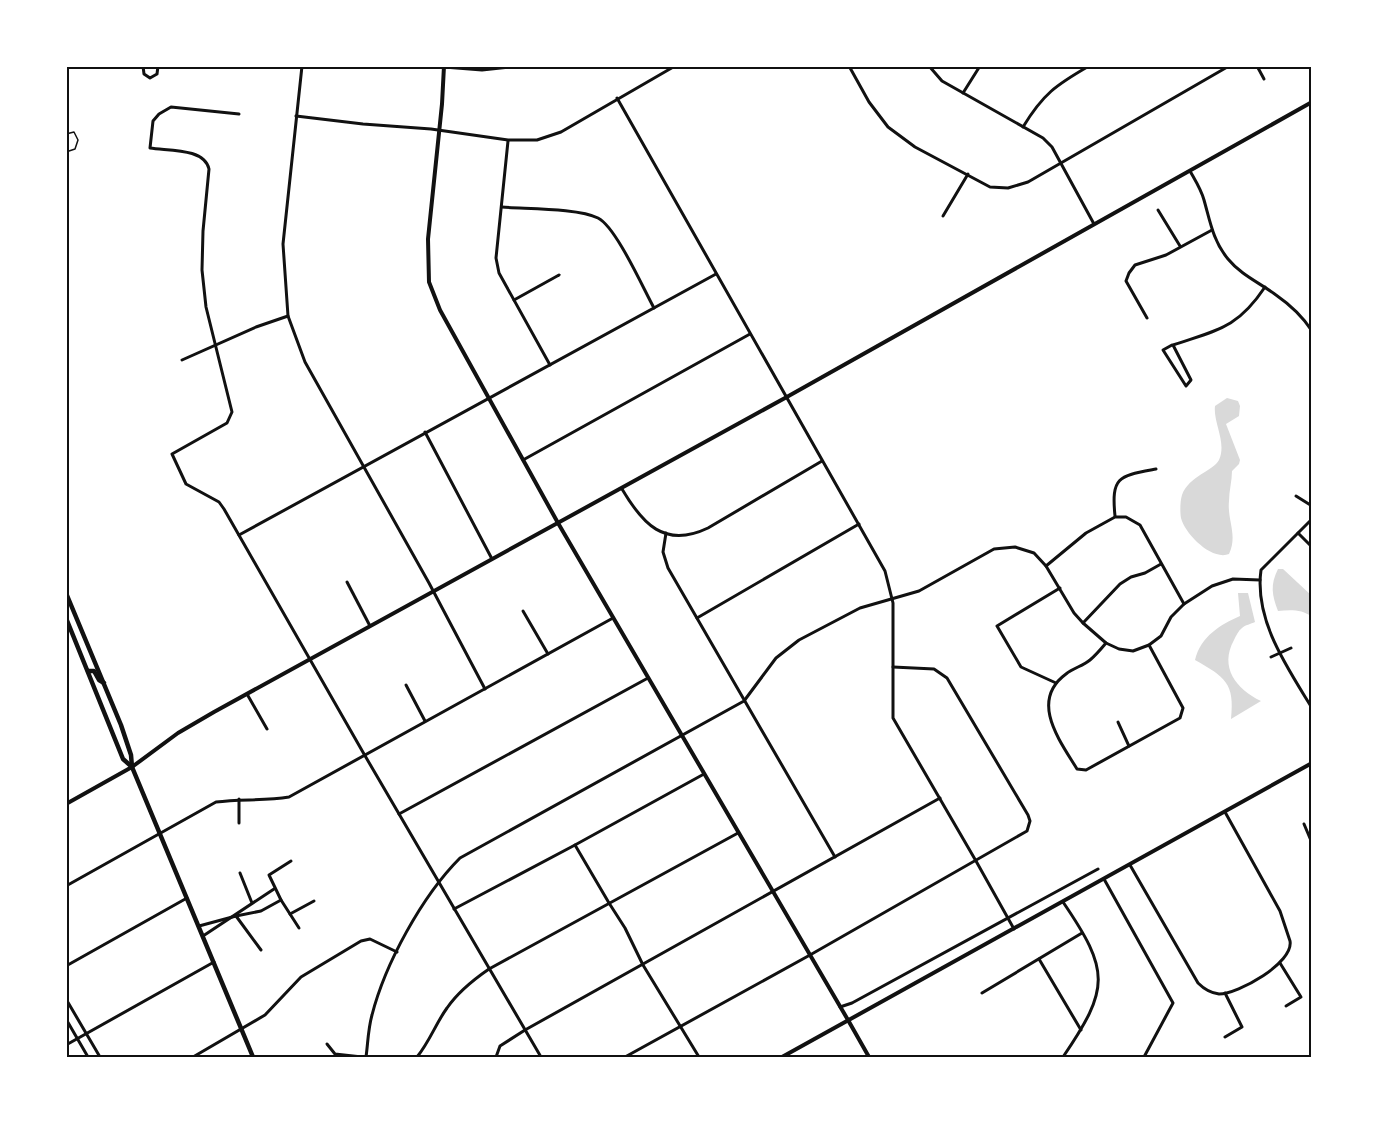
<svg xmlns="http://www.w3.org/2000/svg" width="1378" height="1123" font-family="Cabin,sans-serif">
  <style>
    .water { fill: #d9d9d9 }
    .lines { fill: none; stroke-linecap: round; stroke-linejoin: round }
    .service { stroke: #111; stroke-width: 1.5 }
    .minor { stroke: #111; stroke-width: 3 }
    .tertiary { stroke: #111; stroke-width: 4 }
    .secondary { stroke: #111; stroke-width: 4 }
    .primary { stroke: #111; stroke-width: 4.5 }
    .neatline { fill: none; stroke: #111; stroke-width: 2 }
  </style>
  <rect width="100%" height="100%" fill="#fff"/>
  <!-- water -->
  <g class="water">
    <path d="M1227 398 1238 401 1240 406 1239 416 1226 424 1240 460 1239 464 1232 471C1232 481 1229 491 1229 501 1227 520 1238 535 1229 554 1212 561 1185 534 1181 518 1180 513 1180 501 1182 495 1189 476 1213 471 1219 460 1227 442 1213 423 1215 406Z"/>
    <path d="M1278 569H1283L1312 596V617C1302 609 1290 610 1278 611 1272 595 1270 585 1278 569Z"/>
    <path d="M1238 593H1248L1255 622C1251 624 1245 625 1242 628 1238 631 1236 636 1234 640 1219 667 1236 689 1261 701L1231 719C1235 683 1225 677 1195 660 1201 636 1220 625 1240 616Z"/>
  </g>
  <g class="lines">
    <!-- service -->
    <path class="service" d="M66 134 74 132 78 140 75 149 69 151 66 149"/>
    <!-- minor -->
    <g class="minor">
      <path d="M143 66 144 74 150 78 157 74 158 66"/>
      <path d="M302 66 283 244 288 316 305 362 429 583 485 689"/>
      <path d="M849 66 869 102 888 127 915 147 990 187 1008 188 1028 182 1229 66"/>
      <path d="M929 66 942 81 1043 138 1052 147 1094 224"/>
      <path d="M1257 66 1264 79"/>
      <path d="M444 67 482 70 518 66"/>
      <path d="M963 93 980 66"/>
      <path d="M617 98 885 571 893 603V718L976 861 1014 929"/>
      <path d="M239 114 171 107 159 114 153 121 150 148C169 151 204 148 209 169L203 231 202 270 206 307 232 412 227 423 172 454 186 484 219 502 224 509 364 754 541 1057"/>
      <path d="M296 116 363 124 431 129 508 140H537L561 132 675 66"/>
      <path d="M1023 127C1043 94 1056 85 1089 66"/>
      <path d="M508 141 496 258 499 273 550 365"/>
      <path d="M1190 171C1195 180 1201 189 1204 200 1210 221 1213 241 1228 259 1241 275 1260 283 1276 295 1289 304 1303 317 1312 331"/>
      <path d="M502 207C525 209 579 208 598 218 616 227 643 288 654 308"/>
      <path d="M1158 210 1180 246"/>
      <path d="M943 216 968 174"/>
      <path d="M514 300 559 275"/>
      <path d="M1147 318 1126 281 1129 273 1135 265 1166 255 1212 230"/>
      <path d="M1173 345 1191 380 1186 386 1163 350 1172 345H1173C1217 330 1237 329 1265 287"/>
      <path d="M182 360 256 327 288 316"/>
      <path d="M425 432 492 559"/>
      <path d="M523 460 750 334"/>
      <path d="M622 489C642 523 664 549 708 528L822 461"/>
      <path d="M1296 496 1312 506"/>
      <path d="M1115 516C1111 476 1119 476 1156 469"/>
      <path d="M1312 519 1261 570C1254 620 1287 667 1312 708"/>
      <path d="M666 533 663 552 668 568 835 857"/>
      <path d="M1298 533 1312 547"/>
      <path d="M239 535 716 274"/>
      <path d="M1046 566 1086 533 1115 517H1126L1140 525 1184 604"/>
      <path d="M347 582 370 626"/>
      <path d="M523 611 548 654"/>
      <path d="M697 618 859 524"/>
      <path d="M1083 623 1120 584 1131 577 1145 573 1161 564"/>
      <path d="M1106 643C1101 649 1096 655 1090 660 1083 666 1073 668 1066 674 1029 701 1060 741 1077 769L1086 770 1180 718 1183 708 1149 645"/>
      <path d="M1271 657 1291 648"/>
      <path d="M1056 683 1021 667 997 626 1060 588"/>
      <path d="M406 685 425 721"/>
      <path d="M247 694 267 729"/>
      <path d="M1118 722 1129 746"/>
      <path d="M399 814 648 678"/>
      <path d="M239 823V799"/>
      <path d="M1304 824 1312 843"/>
      <path d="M575 845 609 903 625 928 643 965 699 1057"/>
      <path d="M291 861 269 875 281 900 299 928"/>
      <path d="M1130 865 1198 983C1204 989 1210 993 1219 994 1238 994 1294 963 1290 941L1280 911 1225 812"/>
      <path d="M240 873 252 903"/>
      <path d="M1104 879 1173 1003 1144 1057"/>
      <path d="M66 886 216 802C241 799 264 801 289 797L613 618"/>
      <path d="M454 909 575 845 704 774"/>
      <path d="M290 914 314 901"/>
      <path d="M236 916 261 950"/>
      <path d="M199 926 236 916 261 911 281 900"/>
      <path d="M203 936 274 889"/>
      <path d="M1039 959 1081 1030"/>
      <path d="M1280 963 1301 997 1286 1006"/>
      <path d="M66 966 187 898"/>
      <path d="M982 993 1082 933"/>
      <path d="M66 999 100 1057"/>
      <path d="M840 1007 852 1003 1098 869"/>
      <path d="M66 1019 88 1057"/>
      <path d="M1225 1037 1242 1027 1225 993"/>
      <path d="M327 1044 335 1054 362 1057"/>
      <path d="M66 1045 214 962"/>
      <path d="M193 1057 265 1015 301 977 361 941 370 939 397 952"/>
      <path d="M366 1057C368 1043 368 1029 372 1015 385 964 422 896 460 858L744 701 776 658 799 640 860 608 919 591 994 549 1015 547 1034 553 1046 566 1074 613 1083 623 1106 643 1119 649 1133 651 1149 645 1161 636 1171 617 1184 604 1212 586 1233 579 1260 580"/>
      <path d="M417 1057C430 1041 436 1023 447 1008 458 992 473 980 489 969L738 833"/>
      <path d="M496 1057 500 1046 525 1030 940 798"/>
      <path d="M625 1057 810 955 1027 831 1030 821 1028 815 947 678 934 669 893 667"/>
      <path d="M1063 1057C1110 988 1110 971 1063 902"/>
    </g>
    <!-- tertiary -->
    <g class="tertiary">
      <path d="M444 66 442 104 428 239 429 282 440 310 558 523 848 1020"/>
      <path d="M66 804 132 767 178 733 214 712 785 398 1312 102"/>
    </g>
    <!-- secondary -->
    <g class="secondary">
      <path d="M848 1020 869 1057"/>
      <path d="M782 1057 1312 763"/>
    </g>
    <!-- primary -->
    <g class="primary">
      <path d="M66 593 121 725 131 755 132 767 253 1057"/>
      <path d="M66 618 123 759 132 767"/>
      <path d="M88 671H94L99 680 104 683"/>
    </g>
  </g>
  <!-- border -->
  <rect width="1378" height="1123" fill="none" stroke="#ffffff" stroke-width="135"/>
  <rect x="68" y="68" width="1242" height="988" class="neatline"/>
</svg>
